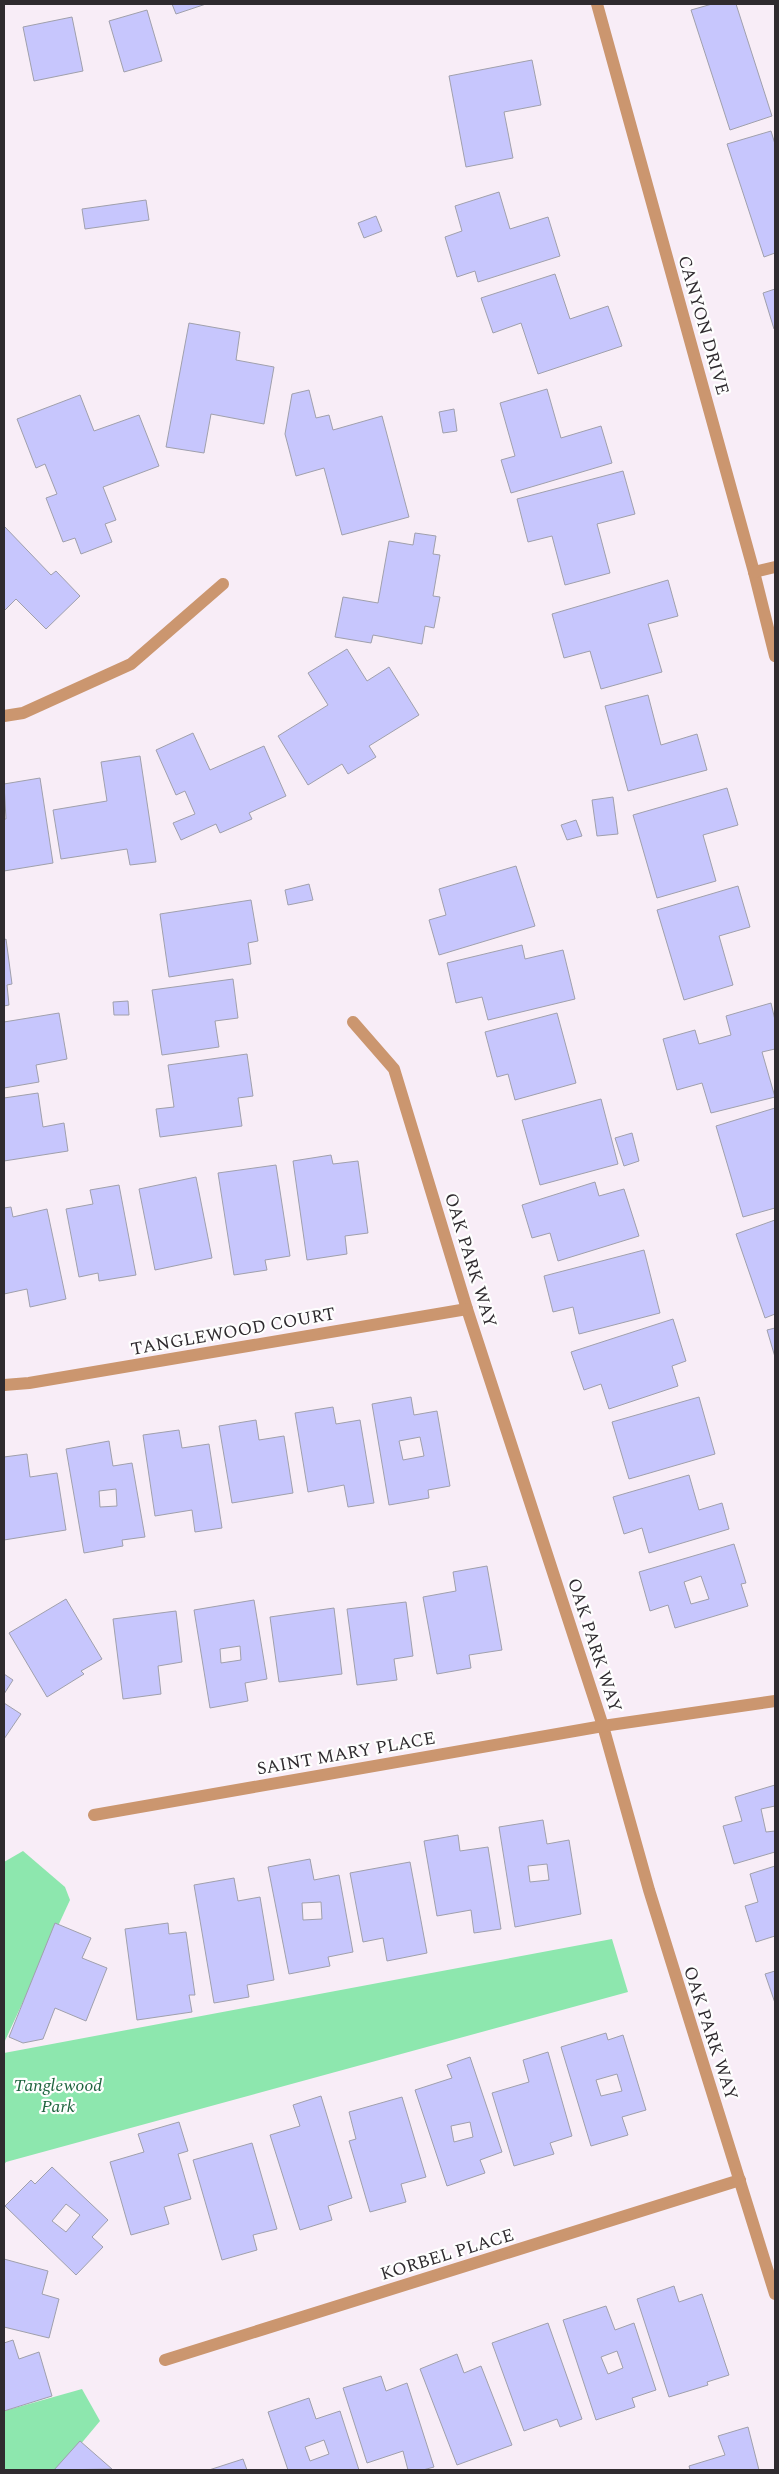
<svg xmlns="http://www.w3.org/2000/svg" width="779" height="2474" font-family="Spectral,serif">
  <style>
    .green { fill: #8de7ae }
    .building { fill: #c7c6fd; stroke: #a0a0ac; fill-rule: evenodd }
    .lines { fill: none; stroke-linecap: round; stroke-linejoin: round }
    .minor { stroke: #cb966f; stroke-width: 12 }
    .labels { text-anchor: middle; stroke-width: 4.5; stroke-linejoin: round; paint-order: stroke }
    .street-label { font-size: 18px; fill: #2f2b2f; stroke: #fefefe }
    .park-label { font-size: 18px; font-style: italic; fill: #1e643e; stroke: #fefefe }
  </style>
  <rect width="100%" height="100%" fill="#f8edf7"/>
  <!-- green -->
  <g class="green">
    <path d="M23 1851 65 1887 70 1900 4 2043V1862Z"/>
    <path d="M612 1939 628 1992 6 2162 4 2165V2053Z"/>
    <path d="M82 2389 100 2421 59 2470H4V2411Z"/>
  </g>
  <!-- building -->
  <g class="building">
    <path d="M172 4H206L176 14Z"/>
    <path d="M712 4H736L772 116 730 130 691 10Z"/>
    <path d="M147 10 162 61 124 72 109 21Z"/>
    <path d="M72 17 83 71 34 81 23 27Z"/>
    <path d="M532 60 541 105 504 112 513 158 466 167 449 76Z"/>
    <path d="M771 131 775 144V253L764 257 727 144Z"/>
    <path d="M499 192 510 229 548 217 560 256 478 282 475 271 457 277 445 237 462 231 455 206Z"/>
    <path d="M146 200 149 220 85 229 82 209Z"/>
    <path d="M376 216 382 231 364 238 358 223Z"/>
    <path d="M555 274 570 319 608 306 622 346 538 374 521 323 493 333 481 298Z"/>
    <path d="M775 289V329H774L763 293Z"/>
    <path d="M189 323 240 332 236 360 274 367 264 424 211 414 204 453 166 447Z"/>
    <path d="M547 389 561 438 601 426 612 463 511 493 501 460 515 456 500 403Z"/>
    <path d="M309 390 316 418 329 415 333 430 382 416 409 517 342 535 324 468 296 476 285 434 292 394Z"/>
    <path d="M80 395 94 431 139 415 159 466 103 487 116 520 105 524 112 542 81 554 75 538 63 542 46 498 57 494 45 464 36 468 17 419Z"/>
    <path d="M454 409 457 431 443 433 439 412Z"/>
    <path d="M623 471 635 514 597 524 610 573 565 585 552 536 528 542 517 499Z"/>
    <path d="M4 526 51 575 56 571 80 596 46 629 16 599 4 611Z"/>
    <path d="M415 533 436 536 433 554 440 555 433 596 440 597 434 628 425 626 422 644 373 635 371 643 335 637 343 597 378 603 389 541 413 545Z"/>
    <path d="M668 580 678 616 648 624 662 672 601 689 590 651 564 658 552 614Z"/>
    <path d="M347 649 367 681 389 667 419 715 369 746 376 757 348 774 342 764 308 785 278 736 328 705 308 673Z"/>
    <path d="M648 695 661 745 697 734 707 770 628 791 605 706Z"/>
    <path d="M193 733 210 770 264 746 286 796 249 813 252 819 220 833 216 824 181 840 173 823 195 814 185 791 176 795 156 750Z"/>
    <path d="M140 756 156 862 130 865 127 849 61 859 53 810 107 801 101 762Z"/>
    <path d="M40 778 53 863 4 871V819H6L4 784Z"/>
    <path d="M727 788 738 825 703 835 716 881 657 898 633 815Z"/>
    <path d="M613 797 618 834 597 836 592 800Z"/>
    <path d="M576 820 582 836 567 840 561 825Z"/>
    <path d="M516 866 535 926 439 955 429 920 446 915 439 889Z"/>
    <path d="M309 884 313 900 288 905 285 890Z"/>
    <path d="M738 886 750 927 719 936 733 985 684 1000 657 910Z"/>
    <path d="M251 900 258 941 248 943 251 964 169 977 160 914Z"/>
    <path d="M6 939 12 984 7 985 9 1005 4 1006V940Z"/>
    <path d="M522 945 525 959 563 950 575 999 488 1020 482 997 456 1003 447 963Z"/>
    <path d="M233 979 238 1018 215 1021 219 1047 162 1055 152 990Z"/>
    <path d="M128 1001 129 1015H114L113 1002Z"/>
    <path d="M771 1003 775 1020V1049L762 1052 775 1097 711 1113 702 1083 677 1090 663 1039 695 1030 699 1044 731 1035 726 1016Z"/>
    <path d="M59 1013 67 1059 36 1065 39 1082 4 1088V1022Z"/>
    <path d="M557 1013 576 1083 515 1100 508 1074 497 1077 485 1032Z"/>
    <path d="M247 1054 253 1096 238 1098 242 1126 160 1137 156 1109 174 1107 168 1065Z"/>
    <path d="M38 1093 43 1127 64 1123 68 1151 4 1161V1098Z"/>
    <path d="M601 1099 618 1164 540 1185 522 1120Z"/>
    <path d="M775 1108V1208L743 1217 716 1126Z"/>
    <path d="M632 1133 639 1161 624 1166 615 1138Z"/>
    <path d="M331 1155 333 1164 358 1161 368 1233 345 1236 347 1254 307 1260 293 1161Z"/>
    <path d="M276 1165 290 1256 265 1260 267 1270 234 1275 218 1173Z"/>
    <path d="M196 1177 212 1258 155 1270 139 1189Z"/>
    <path d="M595 1182 599 1196 624 1189 639 1236 558 1261 550 1233 532 1238 522 1205Z"/>
    <path d="M119 1185 136 1275 99 1281 98 1273 79 1277 66 1209 93 1204 90 1190Z"/>
    <path d="M11 1207 13 1217 47 1209 66 1299 30 1307 27 1289 4 1294V1208Z"/>
    <path d="M775 1220V1314L765 1318 736 1234Z"/>
    <path d="M644 1250 660 1313 579 1334 573 1307 553 1312 544 1276Z"/>
    <path d="M673 1319 686 1361 672 1366 678 1386 609 1409 601 1384 584 1390 571 1352Z"/>
    <path d="M775 1328V1357L767 1330Z"/>
    <path d="M411 1397 414 1415 437 1411 450 1486 428 1490 429 1498 389 1505 372 1404ZM420 1437 424 1456 403 1460 399 1441Z"/>
    <path d="M699 1397 715 1454 629 1479 612 1422Z"/>
    <path d="M333 1407 336 1424 360 1420 374 1503 348 1507 344 1485 308 1492 295 1413Z"/>
    <path d="M256 1420 259 1440 284 1436 293 1493 232 1503 219 1426Z"/>
    <path d="M179 1430 182 1448 209 1444 222 1528 195 1532 192 1510 155 1516 143 1435Z"/>
    <path d="M109 1441 113 1466 132 1463 145 1537 122 1540 123 1546 84 1553 66 1449ZM116 1489 117 1506 100 1507 99 1491Z"/>
    <path d="M27 1454 30 1477 57 1473 66 1530 4 1540V1457Z"/>
    <path d="M689 1475 699 1510 722 1503 729 1529 649 1553 642 1528 624 1534 613 1497Z"/>
    <path d="M734 1544 746 1583 741 1584 748 1606 675 1628 668 1605 650 1611 639 1572ZM701 1576 709 1599 691 1604 684 1582Z"/>
    <path d="M487 1566 502 1650 469 1655 471 1668 437 1674 423 1597 456 1591 453 1572Z"/>
    <path d="M66 1599 102 1659 81 1671 84 1674 47 1697 9 1633Z"/>
    <path d="M254 1600 267 1679 245 1683 248 1701 210 1708 194 1610ZM240 1646 241 1660 221 1663 220 1649Z"/>
    <path d="M406 1602 413 1656 394 1659 397 1680 357 1685 347 1609Z"/>
    <path d="M334 1608 342 1674 279 1682 270 1617Z"/>
    <path d="M176 1611 182 1662 158 1666 161 1694 123 1699 113 1619Z"/>
    <path d="M4 1674 13 1680 4 1694Z"/>
    <path d="M4 1703 21 1714 4 1739Z"/>
    <path d="M775 1785V1806L761 1809 766 1832 775 1831V1852L734 1864 723 1826 742 1821 735 1797Z"/>
    <path d="M543 1820 547 1844 569 1840 581 1914 515 1927 499 1827ZM547 1864 549 1880 530 1882 528 1866Z"/>
    <path d="M458 1835 460 1851 488 1847 501 1929 474 1933 471 1910 437 1916 424 1841Z"/>
    <path d="M310 1859 314 1880 339 1875 353 1952 328 1957 330 1966 289 1974 268 1867ZM321 1902 322 1919 303 1920 302 1903Z"/>
    <path d="M410 1862 427 1953 387 1961 383 1938 363 1942 350 1873Z"/>
    <path d="M775 1866V1936L756 1942 745 1906 758 1902 750 1874Z"/>
    <path d="M234 1878 238 1901 260 1897 274 1980 247 1985 249 1997 214 2003 194 1885Z"/>
    <path d="M55 1923 91 1938 82 1958 107 1968 86 2021 55 2008 43 2039 23 2043 9 2037Z"/>
    <path d="M168 1923 169 1934 186 1932 195 1995H189L192 2012 137 2020 125 1929Z"/>
    <path d="M775 1971V2003L765 1974Z"/>
    <path d="M606 2033 608 2040 623 2035 646 2110 622 2117 628 2135 591 2146 561 2047ZM617 2074 622 2091 601 2096 596 2080Z"/>
    <path d="M548 2052 572 2136 550 2143 554 2154 514 2166 492 2093 529 2082 523 2060Z"/>
    <path d="M470 2057 502 2152 480 2160 485 2173 447 2186 415 2090 452 2078 447 2065ZM470 2122 473 2137 454 2142 451 2126Z"/>
    <path d="M321 2096 352 2198 328 2206 332 2220 300 2230 270 2135 300 2126 293 2105Z"/>
    <path d="M402 2097 426 2177 401 2184 406 2202 370 2212 349 2141 356 2139 349 2112Z"/>
    <path d="M179 2122 188 2151 178 2154 191 2199 164 2207 169 2224 131 2235 110 2162 144 2152 138 2134Z"/>
    <path d="M252 2143 277 2229 253 2235 257 2250 222 2260 193 2160Z"/>
    <path d="M52 2167 108 2220 92 2237 103 2247 76 2275 5 2206 31 2180 35 2184ZM66 2204 80 2215 66 2232 52 2221Z"/>
    <path d="M4 2259 48 2271 42 2294 59 2299 49 2338 4 2327Z"/>
    <path d="M674 2286 679 2302 702 2294 729 2375 707 2382 708 2385 669 2397 637 2299Z"/>
    <path d="M606 2306 615 2330 634 2323 656 2390 632 2398 635 2407 596 2420 563 2320ZM617 2351 623 2368 608 2374 601 2357Z"/>
    <path d="M548 2323 582 2419 560 2427 557 2419 524 2431 492 2343Z"/>
    <path d="M13 2340 19 2359 39 2352 52 2396 4 2411V2343Z"/>
    <path d="M457 2354 464 2373 481 2366 512 2445 457 2465 420 2369Z"/>
    <path d="M381 2376 386 2391 407 2383 434 2467 423 2470H408L403 2451 367 2463 343 2388Z"/>
    <path d="M309 2398 316 2419 340 2411 359 2470H288L268 2412ZM324 2440 329 2454 310 2461 305 2447Z"/>
    <path d="M748 2427 759 2470H690L689 2466 725 2455 718 2436Z"/>
    <path d="M80 2441 112 2469 54 2470Z"/>
    <path d="M243 2459 247 2470H209Z"/>
  </g>
  <g class="lines">
    <!-- minor -->
    <g class="minor">
      <path d="M597 4 754 572 775 656"/>
      <path d="M754 572 775 567"/>
      <path d="M4 716 23 713 131 664 223 584"/>
      <path d="M353 1022 394 1069 467 1309 603 1726 649 1890 775 2294"/>
      <path d="M4 1385 29 1383 467 1309"/>
      <path d="M94 1815 603 1726 775 1701"/>
      <path d="M165 2360 740 2180"/>
    </g>
  </g>
  <g class="labels">
    <!-- street labels -->
    <g class="street-label">
      <text transform="translate(704 325) rotate(74)" y="6">CANYON DRIVE</text>
      <text transform="translate(471 1260) rotate(73)" y="6">OAK PARK WAY</text>
      <text transform="translate(233 1331) rotate(-10)" y="6">TANGLEWOOD COURT</text>
      <text transform="translate(595 1645) rotate(72)" y="6">OAK PARK WAY</text>
      <text transform="translate(346 1753) rotate(-10)" y="6">SAINT MARY PLACE</text>
      <text transform="translate(711 2033) rotate(72)" y="6">OAK PARK WAY</text>
      <text transform="translate(447 2254) rotate(-17)" y="6">KORBEL PLACE</text>
    </g>
    <!-- park labels -->
    <g class="park-label">
      <text x="58" y="2091">Tanglewood<tspan x="58" dy="21">Park</tspan></text>
    </g>
  </g>
  <!-- border -->
  <rect width="779" height="2474" fill="none" stroke="#2f2b2f" stroke-width="10"/>
</svg>
